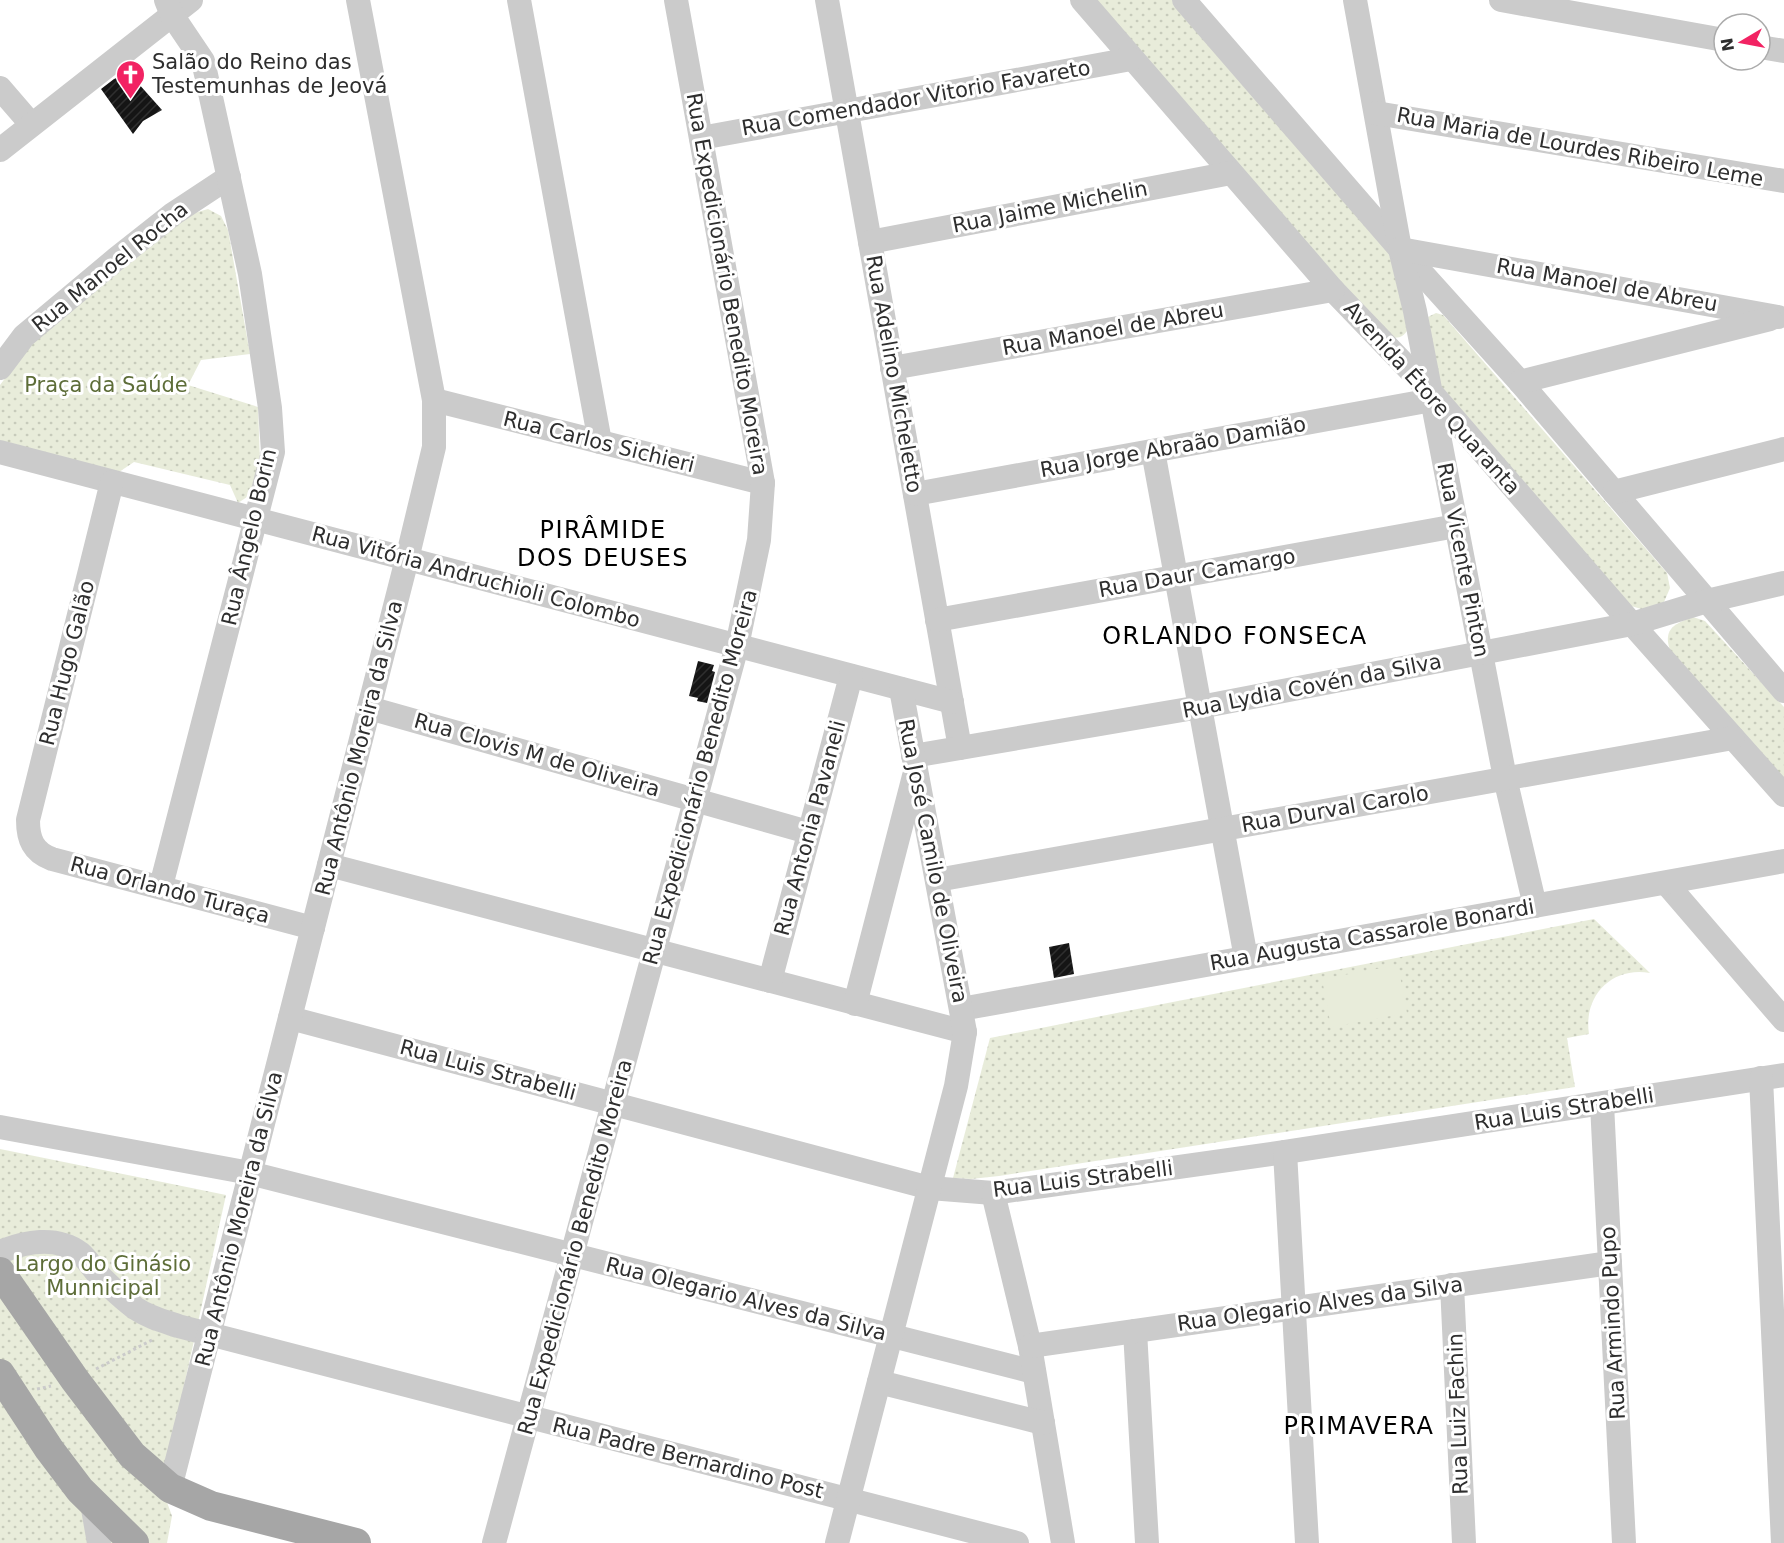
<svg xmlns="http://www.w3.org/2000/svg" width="1784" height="1543" font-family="'DejaVu Sans',sans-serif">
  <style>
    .grass { fill: url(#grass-dots) }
    .garden { fill: #e8ecda }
    .building { fill: url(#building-hatch) }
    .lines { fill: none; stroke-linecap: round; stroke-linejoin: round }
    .path { stroke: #cbcbcb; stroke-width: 3; stroke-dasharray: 3 3; stroke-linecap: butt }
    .minor { stroke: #cbcbcb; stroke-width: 24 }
    .major { stroke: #a6a6a6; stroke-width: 30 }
    .labels { text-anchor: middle; stroke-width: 6; stroke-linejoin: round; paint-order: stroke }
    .poi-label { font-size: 21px; fill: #2e2e2e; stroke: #fff; text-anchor: start }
    .street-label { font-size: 21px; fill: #2e2e2e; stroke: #fff }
    .park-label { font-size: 21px; fill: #5d6d38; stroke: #fff }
    .quarter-label { font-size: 24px; letter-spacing: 1.5px; fill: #000; stroke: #fff }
  </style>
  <defs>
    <pattern id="grass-dots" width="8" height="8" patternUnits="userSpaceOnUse" patternTransform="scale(1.5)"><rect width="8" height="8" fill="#e8ecda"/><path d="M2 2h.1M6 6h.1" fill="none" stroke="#c7cbbb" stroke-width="1.8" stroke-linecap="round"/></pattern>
    <pattern id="building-hatch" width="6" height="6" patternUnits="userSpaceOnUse" patternTransform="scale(1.5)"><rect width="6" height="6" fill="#151515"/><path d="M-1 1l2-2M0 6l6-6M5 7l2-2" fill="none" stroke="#2f2f2f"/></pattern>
  </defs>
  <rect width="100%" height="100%" fill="#fff"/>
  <!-- grass -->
  <g class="grass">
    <path d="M1093 0H1177L1384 244 1391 259 1408 329C1404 337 1397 340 1388 336Z"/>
    <path d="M208 209 221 216 228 230 250 354 201 360 188 385 258 407 260 462 250 495 238 503 230 485 134 462 119 472 0 441V385L37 336 191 214Z"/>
    <path d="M1436 313 1443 315 1667 573 1670 588 1664 602 1645 610 1631 606 1440 391 1428 317Z"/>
    <path d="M1693 617 1705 621 1784 707V783L1671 653C1662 630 1673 624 1693 617Z"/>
    <path d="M1594 919 1650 973C1612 966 1583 996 1589 1034L1567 1038 1575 1087 999 1176 971 1179 953 1178 990 1038Z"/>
    <path d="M0 1149 226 1195 168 1459 164 1494 172 1516 167 1543H0Z"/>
  </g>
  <!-- garden -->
  <path class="garden" d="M1398 965 1407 1013 1331 1027 1322 979Z"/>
  <!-- building -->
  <g class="building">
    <path d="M129 73 162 110 143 121 133 134 101 89 114 79Z"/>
    <path d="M698 661 714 665 712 671 715 672 707 703 697 701 698 698 689 696Z"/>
    <path d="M1069 943 1074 974 1054 978 1049 947Z"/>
  </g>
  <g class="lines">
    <!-- path -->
    <g class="path">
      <path d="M96 1369 154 1339"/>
      <path d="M37 1389 51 1386"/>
    </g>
    <!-- minor -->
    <g class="minor">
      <path d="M519 0 600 442"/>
      <path d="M827 0 960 748"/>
      <path d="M1082 0 1333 290 1430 391 1632 624 1784 795"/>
      <path d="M1184 0 1400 249 1520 382 1784 691"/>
      <path d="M1355 0 1400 249 1415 311 1505 778 1535 906"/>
      <path d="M1501 0 1724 40"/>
      <path d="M1760 47 1784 51"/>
      <path d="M0 88 31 124"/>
      <path d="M1376 113 1784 181"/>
      <path d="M701 138 1131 59"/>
      <path d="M0 150 191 0"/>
      <path d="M870 242 1231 173"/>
      <path d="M1400 249 1778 317"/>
      <path d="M0 368 24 336 116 259 173 214 229 177"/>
      <path d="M892 368 1333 290"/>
      <path d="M1520 382 1770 319"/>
      <path d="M434 400 763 483"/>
      <path d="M1153 451 1246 958"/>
      <path d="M0 452 952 702"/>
      <path d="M112 482 28 820C28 839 33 852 52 859L313 928"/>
      <path d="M1614 492 1784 449"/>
      <path d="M915 494 1432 400"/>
      <path d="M937 620 1456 526"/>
      <path d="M369 708 808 832"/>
      <path d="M913 756 1200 707 1632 624 1707 601 1784 583"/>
      <path d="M329 865 965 1032"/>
      <path d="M937 880 1733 738"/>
      <path d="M1666 883 1784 1020"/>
      <path d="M161 886 273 452 270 408 250 274 203 61 172 15 166 0"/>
      <path d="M770 981 851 676"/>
      <path d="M855 1004 914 776"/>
      <path d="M961 1009 1784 861"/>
      <path d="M290 1018 930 1188 993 1193 1285 1152 1784 1075"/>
      <path d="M1761 1078 1783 1543"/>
      <path d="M1602 1104 1624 1543"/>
      <path d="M0 1127 250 1173 1034 1372"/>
      <path d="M1285 1152 1307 1543"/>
      <path d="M993 1193 1030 1346 1063 1543"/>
      <path d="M0 1252C24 1242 56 1235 80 1253 86 1258 92 1267 98 1274 109 1286 122 1298 135 1308 148 1317 163 1321 178 1326L1017 1543"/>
      <path d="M1452 1285 1464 1543"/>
      <path d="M1135 1331 1147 1543"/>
      <path d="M1030 1346 1610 1263"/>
      <path d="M879 1382 1043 1423"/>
      <path d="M170 1488 407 559 434 447V400L358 0"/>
      <path d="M92 1503 99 1543"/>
      <path d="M494 1543 737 646 759 540 763 483 676 0"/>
      <path d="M837 1543 956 1086 965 1032 901 689"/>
    </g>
    <!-- major -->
    <g class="major">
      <path d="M0 1272 75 1380 132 1455 170 1488 211 1506 356 1543"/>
      <path d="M0 1374 49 1449 80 1490 134 1543"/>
    </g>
  </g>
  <!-- icons -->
  <defs>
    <symbol id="church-pin" viewBox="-11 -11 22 30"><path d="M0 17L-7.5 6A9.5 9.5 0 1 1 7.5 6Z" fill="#f22363" stroke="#fff"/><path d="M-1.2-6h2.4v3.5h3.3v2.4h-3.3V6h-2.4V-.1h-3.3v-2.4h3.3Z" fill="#fff"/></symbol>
  </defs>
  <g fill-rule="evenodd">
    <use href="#church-pin" x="114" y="58" width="33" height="45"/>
  </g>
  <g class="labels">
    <!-- poi labels -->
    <g class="poi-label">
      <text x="152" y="69">Salão do Reino das<tspan x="152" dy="24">Testemunhas de Jeová</tspan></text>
    </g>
    <!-- street labels -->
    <g class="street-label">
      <text transform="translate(916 98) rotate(-10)" y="7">Rua Comendador Vitorio Favareto</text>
      <text transform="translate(1580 147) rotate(10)" y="7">Rua Maria de Lourdes Ribeiro Leme</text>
      <text transform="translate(1050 207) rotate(-11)" y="7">Rua Jaime Michelin</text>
      <text transform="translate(110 267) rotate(-39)" y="7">Rua Manoel Rocha</text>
      <text transform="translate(727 284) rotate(80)" y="7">Rua Expedicionário Benedito Moreira</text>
      <text transform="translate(1607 285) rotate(10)" y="7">Rua Manoel de Abreu</text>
      <text transform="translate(1113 329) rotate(-10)" y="7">Rua Manoel de Abreu</text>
      <text transform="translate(894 374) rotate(80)" y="7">Rua Adelino Micheletto</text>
      <text transform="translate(1432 398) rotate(48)" y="7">Avenida Étore Quaranta</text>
      <text transform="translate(599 442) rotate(14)" y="7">Rua Carlos Sichieri</text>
      <text transform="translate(1173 447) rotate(-10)" y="7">Rua Jorge Abraão Damião</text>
      <text transform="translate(249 537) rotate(-77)" y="7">Rua Ângelo Borin</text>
      <text transform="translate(1463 560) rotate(79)" y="7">Rua Vicente Pinton</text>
      <text transform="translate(1197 573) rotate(-10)" y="7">Rua Daur Camargo</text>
      <text transform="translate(476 577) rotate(15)" y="7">Rua Vitória Andruchioli Colombo</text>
      <text transform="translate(67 663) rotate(-76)" y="7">Rua Hugo Galão</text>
      <text transform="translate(1312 686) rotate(-11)" y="7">Rua Lydia Covén da Silva</text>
      <text transform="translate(359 748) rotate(-76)" y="7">Rua Antônio Moreira da Silva</text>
      <text transform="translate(537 755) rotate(16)" y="7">Rua Clovis M de Oliveira</text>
      <text transform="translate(700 777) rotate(-75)" y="7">Rua Expedicionário Benedito Moreira</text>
      <text transform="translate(1335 809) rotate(-10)" y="7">Rua Durval Carolo</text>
      <text transform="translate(810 828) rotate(-75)" y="7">Rua Antonia Pavaneli</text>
      <text transform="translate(933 861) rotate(79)" y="7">Rua José Camilo de Oliveira</text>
      <text transform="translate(170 890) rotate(15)" y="7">Rua Orlando Turaça</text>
      <text transform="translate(1372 935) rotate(-10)" y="7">Rua Augusta Cassarole Bonardi</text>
      <text transform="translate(488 1070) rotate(15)" y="7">Rua Luis Strabelli</text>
      <text transform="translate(1564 1109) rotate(-9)" y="7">Rua Luis Strabelli</text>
      <text transform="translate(1083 1179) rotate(-7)" y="7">Rua Luis Strabelli</text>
      <text transform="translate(239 1219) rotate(-76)" y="7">Rua Antônio Moreira da Silva</text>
      <text transform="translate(575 1247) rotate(-75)" y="7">Rua Expedicionário Benedito Moreira</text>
      <text transform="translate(746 1299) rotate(14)" y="7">Rua Olegario Alves da Silva</text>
      <text transform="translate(1320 1304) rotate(-8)" y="7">Rua Olegario Alves da Silva</text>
      <text transform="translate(1613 1323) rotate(-93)" y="7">Rua Armindo Pupo</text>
      <text transform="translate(1458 1414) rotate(-92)" y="7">Rua Luiz Fachin</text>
      <text transform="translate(688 1458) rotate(14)" y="7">Rua Padre Bernardino Post</text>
    </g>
    <!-- park labels -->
    <g class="park-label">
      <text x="106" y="392">Praça da Saúde</text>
      <text x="103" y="1271">Largo do Ginásio<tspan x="103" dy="24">Munnicipal</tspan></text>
    </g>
    <!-- quarter labels -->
    <g class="quarter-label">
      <text x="603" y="538">PIRÂMIDE<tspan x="603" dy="28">DOS DEUSES</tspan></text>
      <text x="1235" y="644">ORLANDO FONSECA</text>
      <text x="1359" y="1434">PRIMAVERA</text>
    </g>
  </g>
  <!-- north arrow -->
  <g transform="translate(1742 42) rotate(260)"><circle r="28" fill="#ffffff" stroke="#ababab" stroke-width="1.5"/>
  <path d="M0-4.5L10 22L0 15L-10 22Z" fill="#f22363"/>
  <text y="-9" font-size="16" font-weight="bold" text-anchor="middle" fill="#2e2e2e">N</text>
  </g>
</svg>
